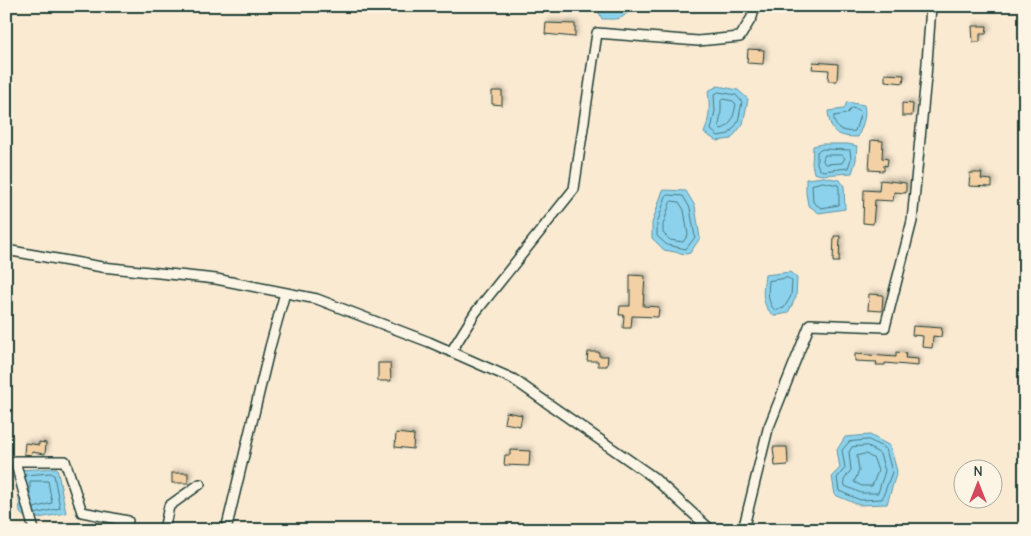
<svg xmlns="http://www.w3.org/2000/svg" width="1031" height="536" font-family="'Comic Neue',sans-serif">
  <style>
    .water { fill: #8cd2ed; stroke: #6096a3 }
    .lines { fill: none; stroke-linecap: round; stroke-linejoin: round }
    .shore { stroke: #4b797e; stroke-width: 1 }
    .building { fill: #f4d0a5; stroke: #1f3d34; filter: url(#shadow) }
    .minor-casing { stroke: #1f3d34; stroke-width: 12 }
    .minor { stroke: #fcf5e5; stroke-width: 9 }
  </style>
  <defs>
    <filter id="shadow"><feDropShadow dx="2.5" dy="-2.5" stdDeviation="2.5" flood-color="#0004"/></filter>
  </defs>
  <rect width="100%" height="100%" fill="#faead2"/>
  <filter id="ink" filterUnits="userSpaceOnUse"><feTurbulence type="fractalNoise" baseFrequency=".02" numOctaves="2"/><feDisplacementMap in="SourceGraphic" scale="10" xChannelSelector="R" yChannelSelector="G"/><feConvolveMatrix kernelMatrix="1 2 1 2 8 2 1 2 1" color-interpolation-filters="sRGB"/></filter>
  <g filter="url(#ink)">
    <!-- water -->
    <g class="water">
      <path d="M596 6H632C623 21 618 19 602 19Z"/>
      <path d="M718 86 738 90 748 99 743 124 731 139 717 141 704 133C710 118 710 107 708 91Z"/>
      <path d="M847 102 864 105C867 117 862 126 858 137 836 137 830 132 828 111L844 109Z"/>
      <path d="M822 144H848L857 146 856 160 852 173 821 175 814 173 812 164 813 146Z"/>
      <path d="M824 177 840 180 844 186 845 209 819 213 808 205 806 193V179Z"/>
      <path d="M663 190 686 191 695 206 700 238 690 253 686 254 664 250 652 238V223Z"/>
      <path d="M790 272 797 278 796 297 788 313 774 316C760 304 763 292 765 275Z"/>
      <path d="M870 435 890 446 897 471 887 504 859 505 835 495 832 476 840 468 837 450 845 437Z"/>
      <path d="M57 468 66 513 28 520 20 513 17 470Z"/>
    </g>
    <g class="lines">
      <!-- shore -->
      <g class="shore">
        <path d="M719 92 736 95 742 102 738 122 729 134 718 136 711 130 715 111 714 95Z"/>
        <path d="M723 99 733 101 736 104C734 114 732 127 721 129L719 127 721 111V101Z"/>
        <path d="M852 108 859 110 861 112 855 131C844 133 833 128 834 116L846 114Z"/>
        <path d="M823 149 850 150 851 159 848 168 823 171 819 169 817 163V152Z"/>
        <path d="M825 155H842L845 158 842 163 825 164 823 161Z"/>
        <path d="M823 182 838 185 839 188V205L821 208 813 202 812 185Z"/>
        <path d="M668 195 683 196 690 208 695 237 686 249 667 245 657 236V224L666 196Z"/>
        <path d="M672 201 679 202 684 210 688 235 683 242 670 240 663 233V225L670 203Z"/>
        <path d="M788 278 792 281 791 296 784 308 775 310C767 303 768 291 769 281Z"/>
        <path d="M869 440 886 449 892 472 882 499 860 500 839 491 837 478 845 468 842 450 849 442Z"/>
        <path d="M867 446 880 454 885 471 878 493H861L845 486 844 480 851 470 849 452 852 447Z"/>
        <path d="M866 454 874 459 878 471 872 486H862L854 482 859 471 857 456Z"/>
        <path d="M25 475 51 473 54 475 60 508 35 514"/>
        <path d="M30 493V481H48L52 503 34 508"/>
      </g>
    </g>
    <!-- building -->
    <g class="building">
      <path d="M546 23 575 24V37L545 34Z"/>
      <path d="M972 26H987L986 34H980V42H973Z"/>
      <path d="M748 49 764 50 763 64 747 63Z"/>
      <path d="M813 62 838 64 837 81H828L829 70 812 69Z"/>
      <path d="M885 74 904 75 903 83 885 81Z"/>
      <path d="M492 91H502V105L492 104Z"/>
      <path d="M902 103 913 104 912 116H902Z"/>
      <path d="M871 140 883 141 882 158 888 159 887 166 884 165V171L869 170Z"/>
      <path d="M970 173H982L981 179 992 180V187L969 186Z"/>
      <path d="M880 180 906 183V193L894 192 893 201 875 200 873 224 863 223 864 190 879 191Z"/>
      <path d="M834 236H840L839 262H833Z"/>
      <path d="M630 275 645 276 643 306 659 307 658 317 632 316 631 328H623L624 315H619L620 306H630Z"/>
      <path d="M869 294 883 295 882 311 868 310Z"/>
      <path d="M913 326 942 328 941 337 933 336 932 348 922 347 923 336 912 335Z"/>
      <path d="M588 352H599V356H608L607 366H598V361H587Z"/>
      <path d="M896 352 906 353 905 358 918 359V366L885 363V365H876L877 362 855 361V354L896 357Z"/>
      <path d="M378 363H390L391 381H378Z"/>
      <path d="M506 412 522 415 520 426 504 423Z"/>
      <path d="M396 433 414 435 413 449 395 447Z"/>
      <path d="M39 442 46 443 45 454 32 452 31 455 24 454 25 443 39 445Z"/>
      <path d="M773 447H787L788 465 775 466Z"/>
      <path d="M510 450 530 451 529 466 504 465 505 455H510Z"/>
      <rect x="172" y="473" width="16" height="10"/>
    </g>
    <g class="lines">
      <defs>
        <g id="minor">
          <path d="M6 250 102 267 216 279 317 299 429 342 513 379 653 477 711 530"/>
          <path d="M451 352 475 313 574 189 597 33 698 41 740 37 752 17 755 6"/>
          <path d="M34 530 15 461H65L82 512 128 521"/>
          <path d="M164 530 169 506 200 484"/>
          <path d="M226 530 270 347 285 293"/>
          <path d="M743 530 768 429 810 324 885 327 912 221 926 77 931 6"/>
        </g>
      </defs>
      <!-- minor casing -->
      <use href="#minor" class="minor-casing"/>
      <!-- minor -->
      <use href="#minor" class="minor"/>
    </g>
  </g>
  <!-- margin -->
  <rect width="1031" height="536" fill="none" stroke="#fcf5e5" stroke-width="25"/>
  <rect x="12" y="12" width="1006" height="511" fill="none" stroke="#1f3d34" stroke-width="2" filter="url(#ink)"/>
  <!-- north arrow -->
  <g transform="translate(978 484)"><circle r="24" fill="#fcf5e5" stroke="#a4ab9e"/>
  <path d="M0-4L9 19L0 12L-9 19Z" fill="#d1495b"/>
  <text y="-8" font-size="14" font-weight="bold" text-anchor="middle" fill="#1f3d34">N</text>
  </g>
</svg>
